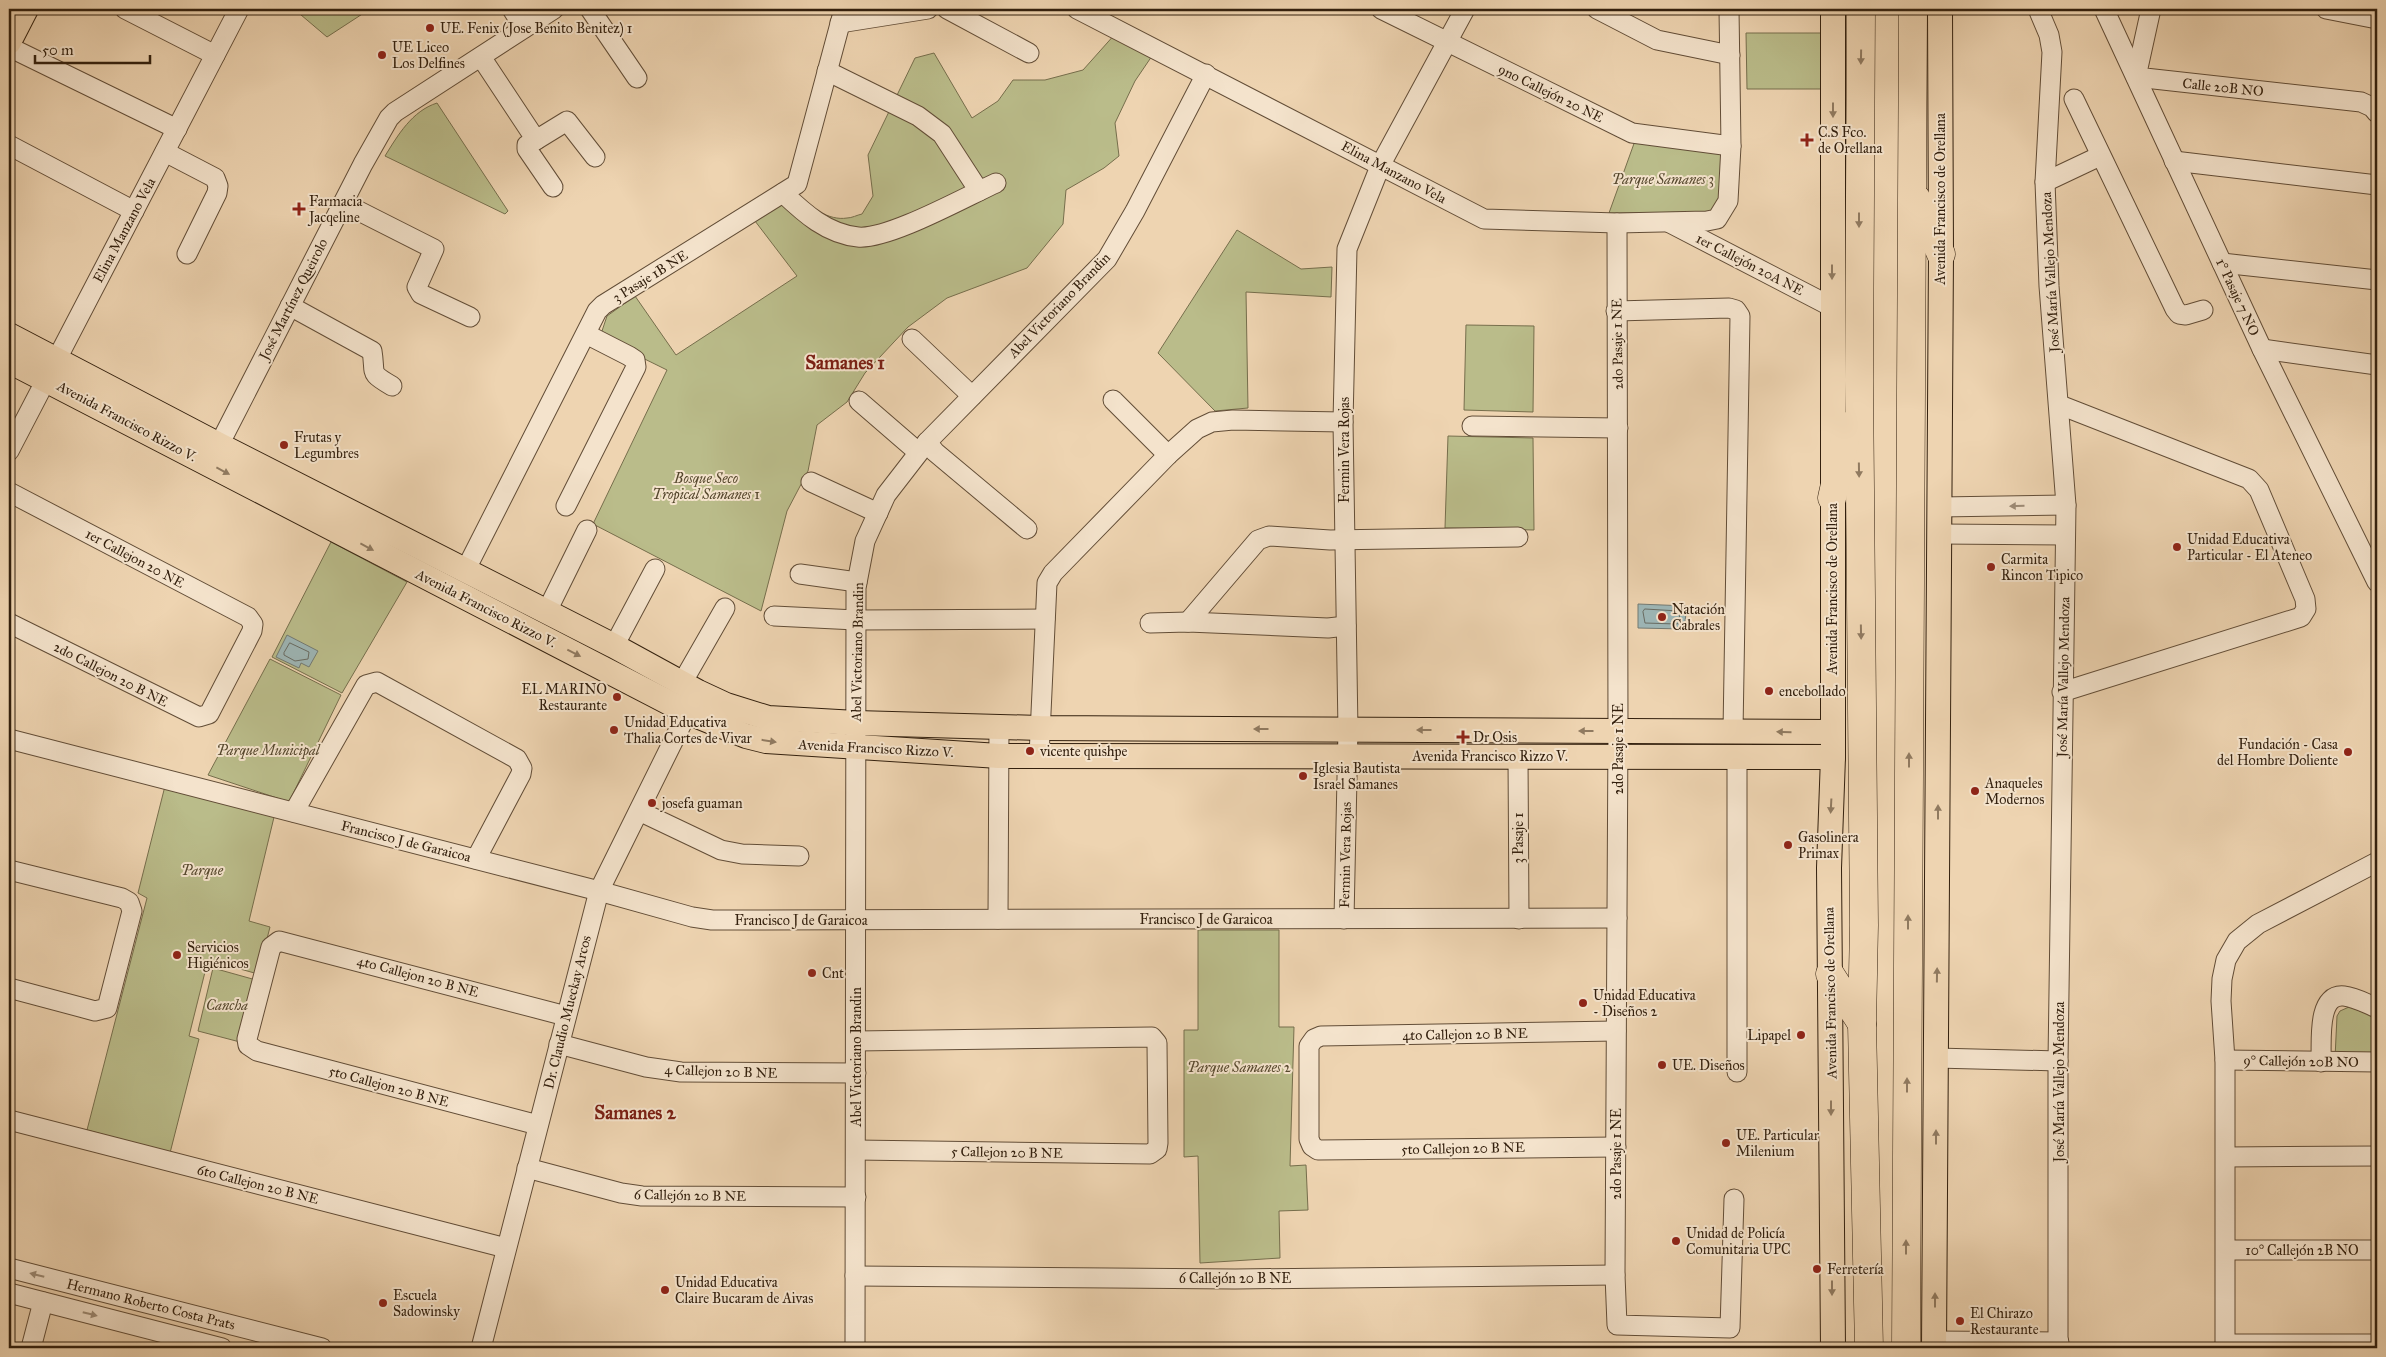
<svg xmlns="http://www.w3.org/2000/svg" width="2386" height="1357" font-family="'IM FELL Great Primer',serif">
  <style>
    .green { fill: #babc8a; stroke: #766e4c }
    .water { fill: #9db6b6; stroke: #737a73 }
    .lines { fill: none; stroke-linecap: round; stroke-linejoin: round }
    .shore { stroke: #686b62; stroke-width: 1 }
    .minor-casing { stroke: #624d37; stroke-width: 21 }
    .major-casing { stroke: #33200e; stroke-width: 26 }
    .highway-casing { stroke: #33200e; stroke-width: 29 }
    .minor { stroke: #f4e3cc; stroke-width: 19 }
    .major { stroke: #eed4b1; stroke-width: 24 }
    .highway { stroke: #eed4b1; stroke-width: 28 }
    .oneway { fill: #907a60 }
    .oneway2 { fill: #9d8b76 }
    .poi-dot { fill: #8f2418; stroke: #f4e3cc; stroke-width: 2 }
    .labels { text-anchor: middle; stroke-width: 4; stroke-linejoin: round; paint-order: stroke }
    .poi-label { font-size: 14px; fill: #33200e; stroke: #f4e3cc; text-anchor: start }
    .street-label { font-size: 14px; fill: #33200e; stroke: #f4e3cc }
    .park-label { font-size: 14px; font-style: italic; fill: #55472d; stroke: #f4e3cc }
    .district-label { font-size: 19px; font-weight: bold; fill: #7a1f14; stroke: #f4e3cc }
  </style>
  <rect width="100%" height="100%" fill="#eed4b1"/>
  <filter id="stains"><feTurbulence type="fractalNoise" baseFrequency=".004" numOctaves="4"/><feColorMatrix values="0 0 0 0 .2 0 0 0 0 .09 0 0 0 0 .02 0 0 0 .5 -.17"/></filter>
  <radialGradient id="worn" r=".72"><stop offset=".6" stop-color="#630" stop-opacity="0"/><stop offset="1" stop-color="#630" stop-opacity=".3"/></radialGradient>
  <!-- green -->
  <g class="green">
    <path d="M294 9H370L327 37Z"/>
    <path d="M1116 33 1154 53 1135 81 1115 123 1119 156 1104 168 1066 190 1063 224 1027 268 947 298 908 327 865 373 847 402 817 425 808 471 787 511 761 611 593 524 667 370 600 337 607 316 635 296 676 355 797 276 755 221 798 195C809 207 829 221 847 218 852 218 857 215 862 214L873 196 868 155 915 58 934 53 972 118 998 101 1013 80H1045L1083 70Z"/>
    <path d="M1746 33H1823V89H1747Z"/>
    <path d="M437 103 508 211 505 214 385 156C398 135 412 111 437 103Z"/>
    <path d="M1636 138 1727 153 1719 212 1609 213Z"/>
    <path d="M1237 230 1301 269 1332 267 1331 297 1246 292 1248 408 1215 411 1158 353Z"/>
    <path d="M1466 325 1534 326 1533 412 1464 410Z"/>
    <path d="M1448 436 1533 438 1534 530 1445 528Z"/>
    <path d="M331 542 407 582 342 693 272 657Z"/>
    <path d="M270 659 341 695 289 802 208 775Z"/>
    <path d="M165 786 275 813 249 921 270 927 258 974 208 960 189 1036 199 1039 170 1153 87 1130 147 898 138 893Z"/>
    <path d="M1198 930H1279V1027H1294L1290 1166 1306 1165 1308 1210 1279 1211 1280 1258 1200 1263 1198 1156 1184 1157V1030H1198Z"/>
    <path d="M213 968 256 980 240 1042 198 1031Z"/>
    <path d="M2349 1007 2377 1017V1058H2335L2337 1016 2340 1011Z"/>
    <path d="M1331 1345 1833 1347V1348H1331Z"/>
  </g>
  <!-- water -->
  <g class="water">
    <path d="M1638 604 1687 606 1684 629 1638 628Z"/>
    <path d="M287 635 318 651 309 667 301 663 299 668 276 657Z"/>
  </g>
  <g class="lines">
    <!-- shore -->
    <g class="shore">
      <path d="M1645 609 1679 611 1680 622 1677 624 1645 623 1643 612Z"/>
      <path d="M290 643 309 652 308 659 295 661 284 655V653Z"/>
    </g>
    <defs>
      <g id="minor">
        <path d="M125 9 215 55"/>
        <path d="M512 9 524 28"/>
        <path d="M590 9 637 78"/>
        <path d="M947 9 1029 53"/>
        <path d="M1077 9 1484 219 1617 223 1707 221 1717 219 1728 201 1731 146 1729 9"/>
        <path d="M1381 9 1632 133 1731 146"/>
        <path d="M1597 9 1657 40 1730 55"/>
        <path d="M2038 9 2049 35 2052 52 2045 182 2049 286 2066 505 2058 1061V1348"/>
        <path d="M2104 9 2262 349 2377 582"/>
        <path d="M2151 9 2136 77 2361 102 2372 107 2377 113"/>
        <path d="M2326 9 2377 19"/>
        <path d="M840 23 928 9"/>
        <path d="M9 47 177 129"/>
        <path d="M481 57 536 140 567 121 595 157"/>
        <path d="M827 71 918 116 942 134 979 191"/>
        <path d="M2074 99 2175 309 2179 314 2186 315 2203 310"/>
        <path d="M536 140 527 145V149L553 187"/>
        <path d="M9 145 134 211"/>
        <path d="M165 152 215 178 218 186 217 193 187 254"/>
        <path d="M2174 161 2377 185"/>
        <path d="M2045 182 2100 156"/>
        <path d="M783 193C804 213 827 234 858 237 888 240 965 197 996 183"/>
        <path d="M343 203 434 249 417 287 421 294 470 317"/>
        <path d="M1617 223 1618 731 1615 1275 1617 1325 1730 1328 1734 1199"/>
        <path d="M1670 223 1832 307"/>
        <path d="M2222 263 2377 280"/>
        <path d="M290 306 372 351C376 375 368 372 392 386"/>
        <path d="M1616 311 1729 308 1736 310 1740 316 1733 731"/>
        <path d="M912 339 972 396"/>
        <path d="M2262 349 2377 365"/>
        <path d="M1113 400 1168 455"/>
        <path d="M859 401 918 452"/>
        <path d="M2060 405 2249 479 2259 490 2305 599 2306 609 2301 617 2062 692"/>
        <path d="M1472 426 1618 428"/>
        <path d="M927 442 935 452 1027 529"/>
        <path d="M219 445 363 164 389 118 395 112 554 9"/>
        <path d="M9 451 239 9"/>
        <path d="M811 482 878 513"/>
        <path d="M9 492 248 617 253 624 252 631 209 714 199 717 9 623"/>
        <path d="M566 506 636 367 635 360 629 356 586 334"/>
        <path d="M1940 507 2066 505"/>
        <path d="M1940 534 2065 535"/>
        <path d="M465 571 597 311 603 305 797 184 844 9"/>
        <path d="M800 574 857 582"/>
        <path d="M547 611 587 530"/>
        <path d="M774 616 856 620 1045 619"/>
        <path d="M1188 622 1258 540 1269 536 1330 540 1518 537"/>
        <path d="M1150 623 1188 622 1328 628 1346 626"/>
        <path d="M614 646 655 569"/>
        <path d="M682 683 725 608"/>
        <path d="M9 739 599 891 692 917 712 920 1617 918"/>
        <path d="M1039 756 1047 583 1053 573 1168 455 1197 429 1212 422 1233 420 1343 422"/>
        <path d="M1737 756V1072"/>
        <path d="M1518 757 1519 919"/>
        <path d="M639 811 721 850 742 854 799 856"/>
        <path d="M294 812 366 685 377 682 517 759 522 768 521 774 476 859"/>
        <path d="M9 870 122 898 129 902 132 911 107 1008 95 1011 9 988"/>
        <path d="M998 919 999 727"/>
        <path d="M1344 919 1348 730 1343 422 1347 249 1381 164 1465 9"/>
        <path d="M856 1041 1152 1037 1157 1043 1158 1143 1157 1149 1150 1154 856 1150"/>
        <path d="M559 1044 646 1067 681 1072 856 1073"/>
        <path d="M1936 1058 2058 1061"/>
        <path d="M2225 1060 2377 1062"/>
        <path d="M2321 1062C2322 1044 2316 993 2344 996 2355 997 2367 1004 2377 1008"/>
        <path d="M9 1120 506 1248"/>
        <path d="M538 1125 257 1051 248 1045 247 1039 271 947 279 941 566 1016"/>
        <path d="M1616 1147 1318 1150 1312 1146 1309 1139V1046L1314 1039 1321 1036 1616 1031"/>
        <path d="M2226 1157 2377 1156"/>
        <path d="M527 1168 621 1193 642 1196 856 1197"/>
        <path d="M2226 1250H2377"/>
        <path d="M9 1268 322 1348"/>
        <path d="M855 1276 1235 1279 1615 1275"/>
        <path d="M9 1293 222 1348"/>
        <path d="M1934 1341 2059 1342"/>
        <path d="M2225 1344H2377"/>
        <path d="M31 1348 43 1302"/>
        <path d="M481 1348 599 891 694 699"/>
        <path d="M855 1348 856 588 865 541 886 495 927 442 1107 259 1135 211 1206 74"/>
        <path d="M2225 1348V1060L2221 1001 2222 979 2226 960 2237 941 2258 924 2377 862"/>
      </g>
      <g id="major">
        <path d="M1833 9V757L1829 868 1833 1348"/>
        <path d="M9 42 26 9"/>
        <path d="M9 335 219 445 614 646 698 692 726 705 768 718 856 723 1040 728 1833 732"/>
        <path d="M9 361 687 712 746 736 766 741 999 756 1833 757"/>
        <path d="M1934 1348 1941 254 1940 9"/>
      </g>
      <g id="highway">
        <path d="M1861 9 1859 381 1864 925 1862 1024 1869 1348"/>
        <path d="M1916 198 1941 254"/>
        <path d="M1832 498 1848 426"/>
        <path d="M1830 974 1862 1024"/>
        <path d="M1906 1348 1913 9"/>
      </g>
    </defs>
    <!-- minor casing -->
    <use href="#minor" class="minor-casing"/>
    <!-- major casing -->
    <use href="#major" class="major-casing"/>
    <!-- highway casing -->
    <use href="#highway" class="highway-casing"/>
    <!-- minor -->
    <use href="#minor" class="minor"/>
    <!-- major -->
    <use href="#major" class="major"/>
    <!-- highway -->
    <use href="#highway" class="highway"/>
  </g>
  <!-- one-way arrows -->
  <defs><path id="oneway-solid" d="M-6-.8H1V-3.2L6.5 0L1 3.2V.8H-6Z" transform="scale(1.25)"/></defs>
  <g class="oneway">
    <use href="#oneway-solid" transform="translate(1861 57) rotate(91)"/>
    <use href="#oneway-solid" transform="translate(1833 110) rotate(90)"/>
    <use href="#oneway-solid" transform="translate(1859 220) rotate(90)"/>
    <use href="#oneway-solid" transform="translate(1832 272) rotate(90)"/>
    <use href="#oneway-solid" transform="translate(1859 470) rotate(89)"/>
    <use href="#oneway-solid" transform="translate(223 471) rotate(28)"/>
    <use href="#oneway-solid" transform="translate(367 547) rotate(28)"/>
    <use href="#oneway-solid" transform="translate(1861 632) rotate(89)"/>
    <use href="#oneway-solid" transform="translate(574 653) rotate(27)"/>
    <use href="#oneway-solid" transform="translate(1261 729) rotate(-180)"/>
    <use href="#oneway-solid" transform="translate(1424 730) rotate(-180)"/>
    <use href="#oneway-solid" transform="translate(1586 731) rotate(-180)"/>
    <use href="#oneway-solid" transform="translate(1784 732) rotate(-179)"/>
    <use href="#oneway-solid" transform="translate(769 741) rotate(9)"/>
    <use href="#oneway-solid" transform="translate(1909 760) rotate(-90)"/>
    <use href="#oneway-solid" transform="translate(1831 806) rotate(93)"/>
    <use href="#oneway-solid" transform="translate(1938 812) rotate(-90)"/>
    <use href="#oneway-solid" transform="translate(1908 922) rotate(-90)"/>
    <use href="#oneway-solid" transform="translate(1937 975) rotate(-89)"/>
    <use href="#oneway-solid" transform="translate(1907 1085) rotate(-90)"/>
    <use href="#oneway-solid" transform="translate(1831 1108) rotate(90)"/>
    <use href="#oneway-solid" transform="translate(1936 1137) rotate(-90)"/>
    <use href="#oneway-solid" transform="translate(1906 1247) rotate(-90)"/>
    <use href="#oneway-solid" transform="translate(1832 1288) rotate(90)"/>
    <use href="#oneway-solid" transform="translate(1935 1300) rotate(-90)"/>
  </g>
  <g class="oneway2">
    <use href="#oneway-solid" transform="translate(2017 506) rotate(179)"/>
    <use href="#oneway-solid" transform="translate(37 1275) rotate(-166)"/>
    <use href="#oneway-solid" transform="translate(90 1314) rotate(14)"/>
  </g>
  <!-- markers -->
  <g class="poi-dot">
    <circle cx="430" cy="28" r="5"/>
    <circle cx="382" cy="55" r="5"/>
    <path d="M1804.5 132.5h5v5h5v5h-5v5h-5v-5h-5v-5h5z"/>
    <path d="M296.5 201.5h5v5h5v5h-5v5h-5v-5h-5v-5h5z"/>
    <circle cx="284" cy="445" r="5"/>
    <circle cx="2177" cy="547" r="5"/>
    <circle cx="1991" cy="567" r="5"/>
    <circle cx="1662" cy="617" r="5"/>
    <circle cx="1769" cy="691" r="5"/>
    <circle cx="617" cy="697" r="5"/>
    <circle cx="614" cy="730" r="5"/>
    <path d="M1460.5 729.5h5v5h5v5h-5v5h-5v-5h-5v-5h5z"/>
    <circle cx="1030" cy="751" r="5"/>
    <circle cx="2348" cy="752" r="5"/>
    <circle cx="1303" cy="776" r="5"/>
    <circle cx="1975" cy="791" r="5"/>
    <circle cx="652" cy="803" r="5"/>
    <circle cx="1788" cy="845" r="5"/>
    <circle cx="177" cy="955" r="5"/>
    <circle cx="812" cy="973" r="5"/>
    <circle cx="1583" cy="1003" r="5"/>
    <circle cx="1801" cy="1035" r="5"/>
    <circle cx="1662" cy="1065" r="5"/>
    <circle cx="1726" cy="1143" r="5"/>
    <circle cx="1676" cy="1241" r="5"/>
    <circle cx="1817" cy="1269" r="5"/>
    <circle cx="665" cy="1290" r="5"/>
    <circle cx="383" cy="1303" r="5"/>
    <circle cx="1960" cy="1321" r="5"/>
  </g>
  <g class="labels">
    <!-- poi labels -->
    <g class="poi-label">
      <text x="440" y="33">UE. Fenix (Jose Benito Benitez) 1</text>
      <text x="392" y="52">UE Liceo<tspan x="392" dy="16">Los Delfines</tspan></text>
      <text x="1818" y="137">C.S Fco.<tspan x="1818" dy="16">de Orellana</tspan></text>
      <text x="309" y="206">Farmacia<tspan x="309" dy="16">Jacqeline</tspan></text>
      <text x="294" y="442">Frutas y<tspan x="294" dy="16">Legumbres</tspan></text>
      <text x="2187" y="544">Unidad Educativa<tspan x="2187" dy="16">Particular - El Ateneo</tspan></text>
      <text x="2001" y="564">Carmita<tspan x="2001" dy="16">Rincon Tipico</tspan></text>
      <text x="1672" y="614">Natación<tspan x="1672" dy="16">Cabrales</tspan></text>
      <text x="607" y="694" text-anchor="end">EL MARINO<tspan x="607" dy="16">Restaurante</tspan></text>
      <text x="1779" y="696">encebollado</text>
      <text x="624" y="727">Unidad Educativa<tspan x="624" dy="16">Thalia Cortes de Vivar</tspan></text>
      <text x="1473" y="742">Dr Osis</text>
      <text x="2338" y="749" text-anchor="end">Fundación - Casa<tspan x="2338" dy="16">del Hombre Doliente</tspan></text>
      <text x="1040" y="756">vicente quishpe</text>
      <text x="1313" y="773">Iglesia Bautista<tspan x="1313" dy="16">Israel Samanes</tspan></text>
      <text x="1985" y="788">Anaqueles<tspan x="1985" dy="16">Modernos</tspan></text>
      <text x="662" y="808">josefa guaman</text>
      <text x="1798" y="842">Gasolinera<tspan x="1798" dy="16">Primax</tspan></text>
      <text x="187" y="952">Servicios<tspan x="187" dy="16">Higiénicos</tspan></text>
      <text x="822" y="978">Cnt</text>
      <text x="1593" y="1000">Unidad Educativa<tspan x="1593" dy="16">- Diseños 2</tspan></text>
      <text x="1791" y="1040" text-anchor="end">Lipapel</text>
      <text x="1672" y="1070">UE. Diseños</text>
      <text x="1736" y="1140">UE. Particular<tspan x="1736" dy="16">Milenium</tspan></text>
      <text x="1686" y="1238">Unidad de Policía<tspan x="1686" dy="16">Comunitaria UPC</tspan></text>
      <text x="1827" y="1274">Ferretería</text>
      <text x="675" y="1287">Unidad Educativa<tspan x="675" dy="16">Claire Bucaram de Aivas</tspan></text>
      <text x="393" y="1300">Escuela<tspan x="393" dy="16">Sadowinsky</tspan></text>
      <text x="1970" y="1318">El Chirazo<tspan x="1970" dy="16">Restaurante</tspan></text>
    </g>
    <!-- street labels -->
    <g class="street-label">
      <text transform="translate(2223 87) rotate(6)" y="5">Calle 20B NO</text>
      <text transform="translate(1551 93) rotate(26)" y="5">9no Callejón 20 NE</text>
      <text transform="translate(1394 172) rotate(28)" y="5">Elina Manzano Vela</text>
      <text transform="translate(1940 199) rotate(-90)" y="5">Avenida Francisco de Orellana</text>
      <text transform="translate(124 230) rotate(-62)" y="5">Elina Manzano Vela</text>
      <text transform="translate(1750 264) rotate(27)" y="5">1er Callejón 20A NE</text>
      <text transform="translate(2050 272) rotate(-93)" y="5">José María Vallejo Mendoza</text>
      <text transform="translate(650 276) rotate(-32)" y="5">3 Pasaje 1B NE</text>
      <text transform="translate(2238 297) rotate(65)" y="5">1° Pasaje 7 NO</text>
      <text transform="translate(293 299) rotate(-63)" y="5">José Martínez Queirolo</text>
      <text transform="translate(1059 305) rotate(-46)" y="5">Abel Victoriano Brandin</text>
      <text transform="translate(1617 344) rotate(-91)" y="5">2do Pasaje 1 NE</text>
      <text transform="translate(127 421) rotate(28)" y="5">Avenida Francisco Rizzo V.</text>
      <text transform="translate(1344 450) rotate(-90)" y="5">Fermin Vera Rojas</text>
      <text transform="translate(135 558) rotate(28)" y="5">1er Callejon 20 NE</text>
      <text transform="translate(1832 589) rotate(-90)" y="5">Avenida Francisco de Orellana</text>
      <text transform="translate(486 608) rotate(27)" y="5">Avenida Francisco Rizzo V.</text>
      <text transform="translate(857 652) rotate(-89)" y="5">Abel Victoriano Brandin</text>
      <text transform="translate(111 674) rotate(27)" y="5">2do Callejon 20 B NE</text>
      <text transform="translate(2063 677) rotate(-89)" y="5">José María Vallejo Mendoza</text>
      <text transform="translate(876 748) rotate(3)" y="5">Avenida Francisco Rizzo V.</text>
      <text transform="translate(1618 749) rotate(-90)" y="5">2do Pasaje 1 NE</text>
      <text x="1490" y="761">Avenida Francisco Rizzo V.</text>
      <text transform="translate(1518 838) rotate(-90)" y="5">3 Pasaje 1</text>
      <text transform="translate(406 841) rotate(14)" y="5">Francisco J de Garaicoa</text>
      <text transform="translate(1345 855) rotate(-89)" y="5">Fermin Vera Rojas</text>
      <text x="1206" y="924">Francisco J de Garaicoa</text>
      <text x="801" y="925">Francisco J de Garaicoa</text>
      <text transform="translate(418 976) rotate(15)" y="5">4to Callejon 20 B NE</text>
      <text transform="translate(1830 993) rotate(-91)" y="5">Avenida Francisco de Orellana</text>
      <text transform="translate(567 1012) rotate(-76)" y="5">Dr. Claudio Mueckay Arcos</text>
      <text transform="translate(1465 1034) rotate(-1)" y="5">4to Callejon 20 B NE</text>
      <text transform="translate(856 1057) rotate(-90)" y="5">Abel Victoriano Brandin</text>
      <text transform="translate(2301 1061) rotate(1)" y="5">9° Callejón 20B NO</text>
      <text transform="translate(721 1071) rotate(2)" y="5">4 Callejon 20 B NE</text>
      <text transform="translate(2059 1082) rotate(-90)" y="5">José María Vallejo Mendoza</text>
      <text transform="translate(389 1086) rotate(15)" y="5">5to Callejon 20 B NE</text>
      <text transform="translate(1463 1148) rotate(-1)" y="5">5to Callejon 20 B NE</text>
      <text transform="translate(1007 1152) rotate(1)" y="5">5 Callejon 20 B NE</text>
      <text transform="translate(1616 1154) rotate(-90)" y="5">2do Pasaje 1 NE</text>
      <text transform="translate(258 1184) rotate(14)" y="5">6to Callejon 20 B NE</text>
      <text transform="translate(690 1195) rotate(1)" y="5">6 Callejón 20 B NE</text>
      <text x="2302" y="1255">10° Callejón 2B NO</text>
      <text x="1235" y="1283">6 Callejón 20 B NE</text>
      <text transform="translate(151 1304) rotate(14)" y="5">Hermano Roberto Costa Prats</text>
    </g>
    <!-- park labels -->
    <g class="park-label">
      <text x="1663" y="184">Parque Samanes 3</text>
      <text x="706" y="483">Bosque Seco<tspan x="706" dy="16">Tropical Samanes 1</tspan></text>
      <text x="268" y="755">Parque Municipal</text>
      <text x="202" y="875">Parque</text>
      <text x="227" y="1010">Cancha</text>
      <text x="1239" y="1072">Parque Samanes 2</text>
    </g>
    <!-- district labels -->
    <g class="district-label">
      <text x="845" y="369">Samanes 1</text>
      <text x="635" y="1119">Samanes 2</text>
    </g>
  </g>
  <!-- margin -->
  <rect width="2386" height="1357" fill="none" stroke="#eed4b1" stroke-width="30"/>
  <rect x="10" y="10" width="2366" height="1337" fill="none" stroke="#33200e" stroke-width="2.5"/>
  <rect x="15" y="15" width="2356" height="1327" fill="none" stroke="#33200e"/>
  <!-- scale -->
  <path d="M35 55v8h115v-8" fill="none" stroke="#33200e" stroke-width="2.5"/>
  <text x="42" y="55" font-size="15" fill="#33200e" stroke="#f4e3cc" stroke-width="4" paint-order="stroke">50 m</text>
  <rect width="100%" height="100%" filter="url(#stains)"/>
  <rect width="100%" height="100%" fill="url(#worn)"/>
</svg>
